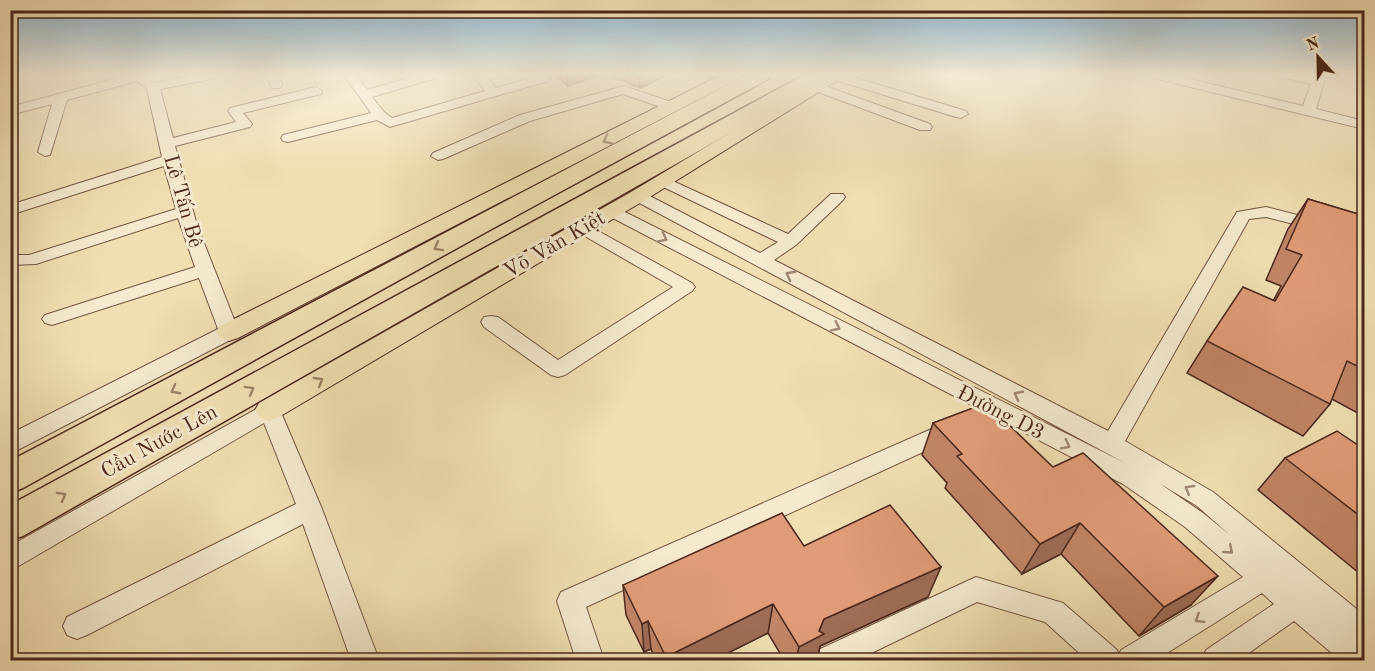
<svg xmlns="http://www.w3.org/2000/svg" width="1375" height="671" font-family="'Old Standard TT',serif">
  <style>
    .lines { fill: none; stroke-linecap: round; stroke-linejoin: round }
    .minor-casing { stroke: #745642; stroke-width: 2 }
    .major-casing { stroke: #4b281c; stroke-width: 2 }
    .highway-casing { stroke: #4b281c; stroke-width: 3 }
    .minor { fill: #f5eace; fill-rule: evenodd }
    .major { fill: #f0dfb3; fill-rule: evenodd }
    .highway { fill: #f0dfb3; fill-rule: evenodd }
    .wall { fill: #c18668; stroke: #4b281c; stroke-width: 1.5 }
    .shaded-wall { fill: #9d6d55; stroke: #4b281c; stroke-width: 1.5 }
    .building { fill: #e09c79; stroke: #4b281c; stroke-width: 1.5 }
    .oneway { stroke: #9e8468 }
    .oneway2 { stroke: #a08975 }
    .labels { text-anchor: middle; stroke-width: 6; stroke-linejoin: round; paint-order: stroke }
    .street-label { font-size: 21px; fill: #4b281c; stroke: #f5eace }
  </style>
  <rect width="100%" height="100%" fill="#f0dfb3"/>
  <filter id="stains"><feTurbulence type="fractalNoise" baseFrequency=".00333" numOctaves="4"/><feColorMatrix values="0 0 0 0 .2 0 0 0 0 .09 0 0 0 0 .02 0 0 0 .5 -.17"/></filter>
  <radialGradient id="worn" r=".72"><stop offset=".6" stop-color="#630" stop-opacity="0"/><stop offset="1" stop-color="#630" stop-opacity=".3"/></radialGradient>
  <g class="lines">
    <defs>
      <g id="minor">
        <path d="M129 75H146L155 83 193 75H218L212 79 160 89 173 138 236 122 228 111 230 108 316 87 322 91 321 94 243 113 252 124 250 127 175 146 197 225 239 332 236 337 10 454V434L218 329 199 278 52 325 45 323 42 319 45 315 195 267 178 218 36 264 10 265V255H29L176 209 164 166 10 215V205L162 157 147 89 137 81 67 100 50 155 45 156 38 152 52 104 10 115V107Z"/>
        <path d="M266 75H278L282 85 280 88H272Z"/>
        <path d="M344 75H356L367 90 418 75H438L436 78 372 97 384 112 392 118 485 91 473 75H486L496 88 540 75H548L550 78 548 81 390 127 377 120 288 142 283 141 281 138 283 135 371 113Z"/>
        <path d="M846 75 966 111 968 114 961 118 956 117 832 79 830 76Z"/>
        <path d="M1151 75H1173L1303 106 1311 84 1284 78 1282 75 1313 77 1314 75H1326L1316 109 1364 121V129L1153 78Z"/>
        <path d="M817 83 930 124 932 127 930 130H920L813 90 811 87Z"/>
        <path d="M624 86 677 104 679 107 672 111 623 94 530 121 443 159 438 160 431 156 433 153 520 115Z"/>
        <path d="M662 176 788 234 831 194H843L845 197 843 200 796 245 774 260 1108 431 1237 212 1266 207 1364 232V242L1266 217 1249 219 1125 441 1213 492 1364 615V660H1340L1294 621 1239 660H1202L1206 650 1274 604 1262 593 1156 660H1087L1045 622 977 602 857 660H814L818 650 976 577 1063 603 1117 650 1119 655 1121 650 1243 577 1185 527 1123 484 605 214 603 211 611 206 617 208 1127 464 632 199 630 196 632 193H644L760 253 778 242 657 184 654 181 657 178ZM1159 483 1197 506 1231 536 1203 513Z"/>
        <path d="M582 222 692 283 695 287 692 291 565 375 558 377 551 375 484 327 481 322 484 317 491 316 498 317 558 360 673 287 576 231 574 227 576 223Z"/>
        <path d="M269 402 277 404 280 410 322 509 379 660H351L303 524 87 635 77 639 67 635 63 626 67 617 296 504 264 423 10 571V546Z"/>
        <path d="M952 420 960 423 963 429 960 435 586 607 604 660H576L557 601 561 592Z"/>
      </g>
      <g id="major">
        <path d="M721 75H742L740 78 238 338 229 341 220 338 216 332 220 326Z"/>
        <path d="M826 75H846L645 200 279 417 269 421 259 417 255 410 259 403 631 192Z"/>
      </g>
      <g id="highway">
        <path d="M746 75H770L768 79 488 231 23 488 10 493V461Z"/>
        <path d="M804 75H827L825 79 23 536 10 540V505Z"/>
      </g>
    </defs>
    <!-- minor casing -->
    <use href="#minor" class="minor-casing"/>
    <!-- major casing -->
    <use href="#major" class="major-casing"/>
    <!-- highway casing -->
    <use href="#highway" class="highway-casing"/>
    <!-- minor -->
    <use href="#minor" class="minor"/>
    <!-- major -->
    <use href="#major" class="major"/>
    <!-- highway -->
    <use href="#highway" class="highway"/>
  </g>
  <!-- wall -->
  <g class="wall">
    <path d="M556 75H599L568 86Z"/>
    <path d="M609 75H668L640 88Z"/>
    <path d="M1308 199 1365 216V417L1332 399 1330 404 1303 436 1187 373 1207 341 1273 301 1281 286 1266 280 1288 229Z"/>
    <path d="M986 403 1191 605 1139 636 1061 554 1022 574 945 488 947 483 922 455 933 423Z"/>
    <path d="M1365 450V578L1258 490 1285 458Z"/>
    <path d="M623 585 928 597 820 646 817 660H784L768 633 714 660H656L651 649 644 652 626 615Z"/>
  </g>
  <!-- shaded-wall -->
  <g class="shaded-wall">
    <path d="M569 75H599L568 86 567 76Z"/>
    <path d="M645 75H668L640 88 639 78Z"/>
    <path d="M1080 523 1061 554 1022 574 1040 544Z"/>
    <path d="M941 567 928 597 820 646 817 660H796L799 647 819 631 824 619Z"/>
    <path d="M1218 576 1191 605 1139 636 1164 607Z"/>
    <path d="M773 604 768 633 714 660H666V657Z"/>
    <path d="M648 621 651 649 644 652 642 624Z"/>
  </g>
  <!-- building -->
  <g class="building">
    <path d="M633 75H645L639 78Z"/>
    <path d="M1308 199 1365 216V370L1347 361 1330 404 1207 341 1243 287 1275 301 1302 255 1286 249Z"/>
    <path d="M986 403 1053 467 1083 453 1218 576 1164 607 1080 523 1040 544 957 456 962 454 933 423Z"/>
    <path d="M1337 431 1365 450V520L1285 458Z"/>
    <path d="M890 505 941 567 824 619 819 631 824 634 799 647 773 604 666 657 648 621 642 624 623 585 782 513 804 546Z"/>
  </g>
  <!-- one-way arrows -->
  <defs><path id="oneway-chevron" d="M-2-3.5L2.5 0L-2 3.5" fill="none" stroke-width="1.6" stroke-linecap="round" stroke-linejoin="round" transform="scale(1.5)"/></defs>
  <g class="oneway">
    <use href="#oneway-chevron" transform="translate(607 140) rotate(153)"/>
    <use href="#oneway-chevron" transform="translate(438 247) rotate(151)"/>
    <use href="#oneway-chevron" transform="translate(319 381) rotate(-30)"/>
    <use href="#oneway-chevron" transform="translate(175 390) rotate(152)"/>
    <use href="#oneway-chevron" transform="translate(250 390) rotate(-29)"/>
    <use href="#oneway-chevron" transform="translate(62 496) rotate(-29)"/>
  </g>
  <g class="oneway2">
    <use href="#oneway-chevron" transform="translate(663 238) rotate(27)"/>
    <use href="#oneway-chevron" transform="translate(790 275) rotate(-152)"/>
    <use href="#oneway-chevron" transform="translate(836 327) rotate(27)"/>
    <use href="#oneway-chevron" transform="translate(1018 395) rotate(-152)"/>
    <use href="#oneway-chevron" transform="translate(1066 445) rotate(27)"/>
    <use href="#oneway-chevron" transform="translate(1189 489) rotate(-149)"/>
    <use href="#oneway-chevron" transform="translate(1229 550) rotate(41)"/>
    <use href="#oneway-chevron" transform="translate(1199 619) rotate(148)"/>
  </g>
  <!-- sky -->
  <linearGradient id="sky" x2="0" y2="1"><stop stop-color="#8bb6d5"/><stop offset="0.44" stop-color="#f8f1dd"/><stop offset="1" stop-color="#f8f1dd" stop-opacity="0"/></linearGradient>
  <rect width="1375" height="169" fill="url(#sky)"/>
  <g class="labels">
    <!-- street labels -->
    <g class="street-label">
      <text transform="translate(184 201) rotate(74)" y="7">Lê Tấn Bê</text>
      <text transform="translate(554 244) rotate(-30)" y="7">Võ Văn Kiệt</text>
      <text transform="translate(1001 412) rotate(27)" y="7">Đường D3</text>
      <text transform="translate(159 441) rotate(-29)" y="7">Cầu Nước Lên</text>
    </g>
  </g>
  <!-- margin -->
  <rect width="1375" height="671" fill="none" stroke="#f0dfb3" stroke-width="36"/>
  <rect x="12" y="12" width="1351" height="647" fill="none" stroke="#4b281c" stroke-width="3"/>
  <rect x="18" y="18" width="1339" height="635" fill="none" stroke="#4b281c" stroke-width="1.5"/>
  <!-- north arrow -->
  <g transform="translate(1318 57) rotate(338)" stroke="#f5eace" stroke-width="4.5" paint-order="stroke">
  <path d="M0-4.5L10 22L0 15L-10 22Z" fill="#4b281c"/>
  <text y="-9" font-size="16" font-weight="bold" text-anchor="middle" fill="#4b281c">N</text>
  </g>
  <rect width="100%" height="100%" filter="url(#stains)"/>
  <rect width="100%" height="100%" fill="url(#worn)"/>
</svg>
